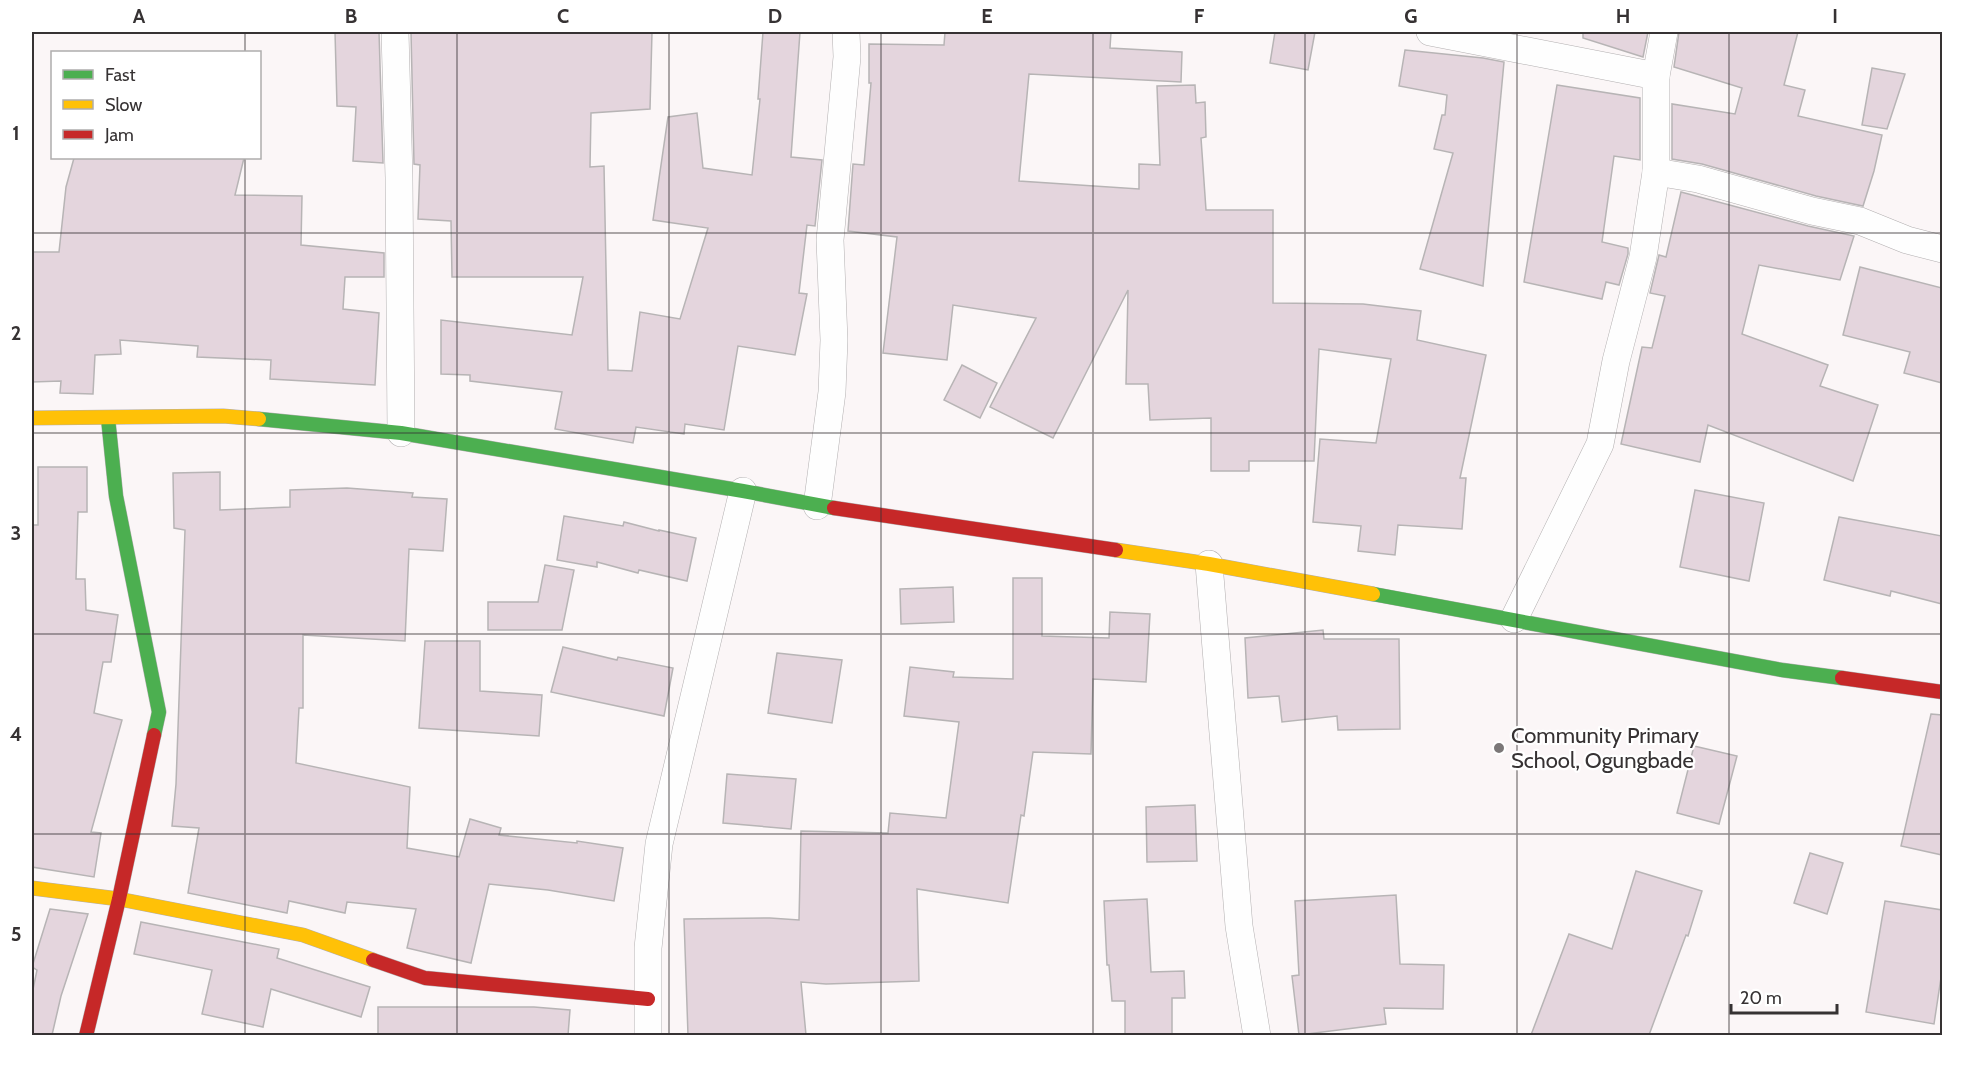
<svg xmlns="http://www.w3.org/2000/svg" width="1974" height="1067" font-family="Cabin,sans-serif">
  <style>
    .building { fill: #e4d5dd; stroke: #b7b4b5; stroke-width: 1.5 }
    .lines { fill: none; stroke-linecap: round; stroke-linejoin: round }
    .street-casing { stroke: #b2afb0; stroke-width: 28 }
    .fast-casing { stroke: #b2afb0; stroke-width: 15 }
    .slow-casing { stroke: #b2afb0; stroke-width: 15 }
    .jam-casing { stroke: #b2afb0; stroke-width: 15 }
    .street { stroke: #fefefe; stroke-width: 27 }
    .fast { stroke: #4caf50; stroke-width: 14 }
    .slow { stroke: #ffc107; stroke-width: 14 }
    .jam { stroke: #c62828; stroke-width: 14 }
    .grid { fill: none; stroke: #363233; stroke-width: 1.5; stroke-opacity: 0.55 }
    .poi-dot { fill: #7b7778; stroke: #fff; stroke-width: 2 }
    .labels { text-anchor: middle; stroke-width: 4.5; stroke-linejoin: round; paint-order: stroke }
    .poi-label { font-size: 22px; fill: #363233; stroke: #fff; text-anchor: start }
    .neatline { fill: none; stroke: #363233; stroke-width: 2 }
    .grid-label { font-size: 20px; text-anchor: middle; font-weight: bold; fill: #363233 }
  </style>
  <rect width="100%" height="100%" fill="#fbf6f7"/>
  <!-- building -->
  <g class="building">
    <path d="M335 32H379L383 163 353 161 356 107 337 106Z"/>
    <path d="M411 32H652L650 109 591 113 590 167 604 166 608 370 632 371 640 312 680 319 708 228 653 220 668 117 697 113 703 168 752 175 760 99H758L763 32H800L791 157 822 160 815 226 807 225 799 293 807 294 795 355 738 346 724 430 685 424 684 434 636 427 633 443 555 429 562 392 470 381V375L441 374V320L572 335 583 277H452L451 221 418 219 420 165 414 164Z"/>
    <path d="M945 32H1111L1110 48 1182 52 1181 82 1029 74 1019 181 1139 189V164L1160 165 1157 86 1195 85 1196 103 1205 102 1206 137 1201 138 1206 210H1273V303L1363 304 1421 311 1417 340 1486 355 1460 478H1466L1462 529 1398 525 1395 555 1358 551 1361 526 1313 522 1320 439 1376 443 1391 359 1319 349 1314 461H1249V471H1211V418L1150 420 1148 384H1126L1128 290 1053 438 990 407 1036 318 953 305 947 360 883 353 897 237 848 231 853 164 864 165 871 83H869V44L944 45Z"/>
    <path d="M1275 32H1315L1308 70 1270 63Z"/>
    <path d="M1583 32H1648L1643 57 1583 38Z"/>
    <path d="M1679 32H1798L1784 85 1805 90 1798 116 1882 135 1874 171 1863 206 1816 196 1702 164 1672 159V104L1735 114 1742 88 1674 67Z"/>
    <path d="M1405 50 1483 58 1504 62 1483 286 1420 269 1453 153 1434 149 1442 115H1445L1447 95 1399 86Z"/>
    <path d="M1872 68 1905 74 1887 129 1862 125Z"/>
    <path d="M1557 85 1640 98V160L1614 156 1602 242 1628 248V254L1619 285 1606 282 1602 299 1524 282Z"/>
    <path d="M74 158H244L235 195 302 196 301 245 384 253V277H345L343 309 379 313 375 385 270 379 271 360 197 357 198 346 120 340 121 354 95 355 93 394 60 393 61 381 32 382V252H59L66 187Z"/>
    <path d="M1681 192 1808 226 1854 236 1840 280 1759 265 1742 334 1828 365 1820 386 1878 405 1853 481 1708 425 1700 462 1621 444 1642 347 1652 348 1665 296 1650 293 1659 255 1666 257Z"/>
    <path d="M1860 267 1942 288V383L1904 373 1910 352 1843 335Z"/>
    <path d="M962 365 997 383 980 418 944 400Z"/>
    <path d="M38 467H87V512H78L76 579H85L86 610 118 615 111 662H103L94 713 122 720 91 832 101 833 94 877 32 867V525H38Z"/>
    <path d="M220 472V510L290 507V490L347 488 413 493 412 497 447 499 443 551 409 549 405 641 303 635V708H299L296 763 410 787 407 848 459 857 470 819 501 828 499 835 577 843V841L623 848 614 901 548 890 489 884 471 963 407 948 416 909 347 902 345 913 289 901 287 913 188 893 199 828 172 826 176 784 185 530 174 528 173 473Z"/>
    <path d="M1695 490 1764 503 1749 581 1680 567Z"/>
    <path d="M564 516 623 526 624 522 659 531V530L696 538 687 581 639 570 638 573 597 562V567L557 560Z"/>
    <path d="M1839 517 1942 536V604L1891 591 1890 596 1824 580Z"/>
    <path d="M545 565 574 570 562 630H488V602H538Z"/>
    <path d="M1013 578H1042V636L1109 638 1110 612 1150 614 1146 682 1093 679 1091 754 1033 752 1024 816 1021 815 1008 903 917 889 919 981 826 984 801 982 806 1035H688L684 919 770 918 799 920 801 831 888 833 890 813 946 818 959 722 904 716 910 667 954 672 953 677 1013 679Z"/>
    <path d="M953 587 954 622 901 624 900 589Z"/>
    <path d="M1323 630 1324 639H1399L1400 729 1338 730 1337 716 1282 722 1279 696 1248 698 1245 638Z"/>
    <path d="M425 641H480V691L542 695 539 736 419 728Z"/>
    <path d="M563 647 617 660 618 657 673 668 664 716 551 692Z"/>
    <path d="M777 653 842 660 832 723 768 713Z"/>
    <path d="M1931 714 1942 715V855L1901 846Z"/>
    <path d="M1694 746 1737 756 1719 824 1677 813Z"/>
    <path d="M727 774 796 779 791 829 723 823Z"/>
    <path d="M1195 805 1197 861 1147 862 1146 807Z"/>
    <path d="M1810 853 1843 863 1827 914 1794 903Z"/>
    <path d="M1636 871 1702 891 1688 936 1686 935 1649 1035H1531L1569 934 1612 949Z"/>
    <path d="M1396 895 1400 964 1444 965 1443 1009 1384 1008 1386 1024 1299 1035 1292 976 1299 975 1295 901Z"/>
    <path d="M1147 899 1151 972 1184 971 1185 998H1172V1035H1125V1001H1112L1109 965H1107L1104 901Z"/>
    <path d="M1885 901 1942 910V971L1934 1024 1866 1012Z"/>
    <path d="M50 909 88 914 61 996 52 1035H32V994L37 970 32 967Z"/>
    <path d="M141 922 279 949 277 958 370 987 361 1017 271 989 263 1027 202 1014 212 970 134 954Z"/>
    <path d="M378 1007H534L570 1010 568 1035H378Z"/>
  </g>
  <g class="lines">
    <defs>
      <g id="street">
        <path d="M395 32 399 178 401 433"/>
        <path d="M1430 32 1656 76"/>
        <path d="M1656 172 1698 179 1812 211 1860 221 1907 240 1942 249"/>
        <path d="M817 506 832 392 834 340 830 240 847 57 846 32"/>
        <path d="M1209 564 1239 926 1257 1036"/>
        <path d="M1514 619 1600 444 1616 361 1643 257 1656 172V76L1664 32"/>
        <path d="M648 1036V948L659 844 743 491"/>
      </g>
      <g id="fast">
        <path d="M108 418 116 496 159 712 154 735"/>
        <path d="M259 419 401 433 743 491 834 508"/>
        <path d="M1373 594 1782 670 1842 678"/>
      </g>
      <g id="slow">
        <path d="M32 418 223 416 259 419"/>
        <path d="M1116 550 1209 564 1373 594"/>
        <path d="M32 888 119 899 303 935 373 960"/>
      </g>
      <g id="jam">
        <path d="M834 508 1116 550"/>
        <path d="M1842 678 1942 692"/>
        <path d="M373 960 425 978 648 999"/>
        <path d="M86 1036 119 899 154 735"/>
      </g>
    </defs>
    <!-- street casing -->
    <use href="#street" class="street-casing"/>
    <!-- fast casing -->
    <use href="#fast" class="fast-casing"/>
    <!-- slow casing -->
    <use href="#slow" class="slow-casing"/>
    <!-- jam casing -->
    <use href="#jam" class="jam-casing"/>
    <!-- street -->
    <use href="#street" class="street"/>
    <!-- fast -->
    <use href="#fast" class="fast"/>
    <!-- slow -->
    <use href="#slow" class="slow"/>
    <!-- jam -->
    <use href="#jam" class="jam"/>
  </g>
  <!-- grid -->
  <path class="grid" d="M245 32V52M457 32V1036M669 32V1036M881 32V1036M1093 32V1036M1305 32V1036M1517 32V1036M1729 32V1036M245 158V1036M32 233H1942M32 433H1942M32 634H1942M32 834H1942"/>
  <!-- markers -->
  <circle class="poi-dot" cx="1499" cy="748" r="6"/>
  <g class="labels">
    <!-- poi labels -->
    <g class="poi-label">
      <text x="1511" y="743">Community Primary<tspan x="1511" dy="25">School, Ogungbade</tspan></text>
    </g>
  </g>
  <!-- border -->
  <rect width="1974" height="1067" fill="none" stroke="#ffffff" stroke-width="66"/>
  <!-- legend -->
  <rect x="51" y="51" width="210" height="108" fill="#ffffff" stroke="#afadad" stroke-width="1.5"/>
  <rect x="63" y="70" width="30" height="9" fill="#4caf50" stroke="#afadad" stroke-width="1.5"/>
  <text x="105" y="81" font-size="18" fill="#363233">Fast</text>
  <rect x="63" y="100" width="30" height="9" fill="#ffc107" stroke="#afadad" stroke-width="1.5"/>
  <text x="105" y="111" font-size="18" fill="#363233">Slow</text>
  <rect x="63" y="130" width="30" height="9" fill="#c62828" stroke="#afadad" stroke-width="1.5"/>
  <text x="105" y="141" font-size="18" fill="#363233">Jam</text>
  <!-- scale -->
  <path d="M1731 1004v9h106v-9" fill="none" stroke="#363233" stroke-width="3"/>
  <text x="1740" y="1004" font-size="18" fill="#363233" stroke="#ffffff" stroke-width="4.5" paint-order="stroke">20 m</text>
  <rect x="33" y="33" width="1908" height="1001" class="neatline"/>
  <g class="grid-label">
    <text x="139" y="23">A</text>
    <text x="351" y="23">B</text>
    <text x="563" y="23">C</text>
    <text x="775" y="23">D</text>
    <text x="987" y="23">E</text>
    <text x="1199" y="23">F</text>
    <text x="1411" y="23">G</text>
    <text x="1623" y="23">H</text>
    <text x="1835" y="23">I</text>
    <text x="16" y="140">1</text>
    <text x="16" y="340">2</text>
    <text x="16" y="540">3</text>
    <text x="16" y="741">4</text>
    <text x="16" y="941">5</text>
  </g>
</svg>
